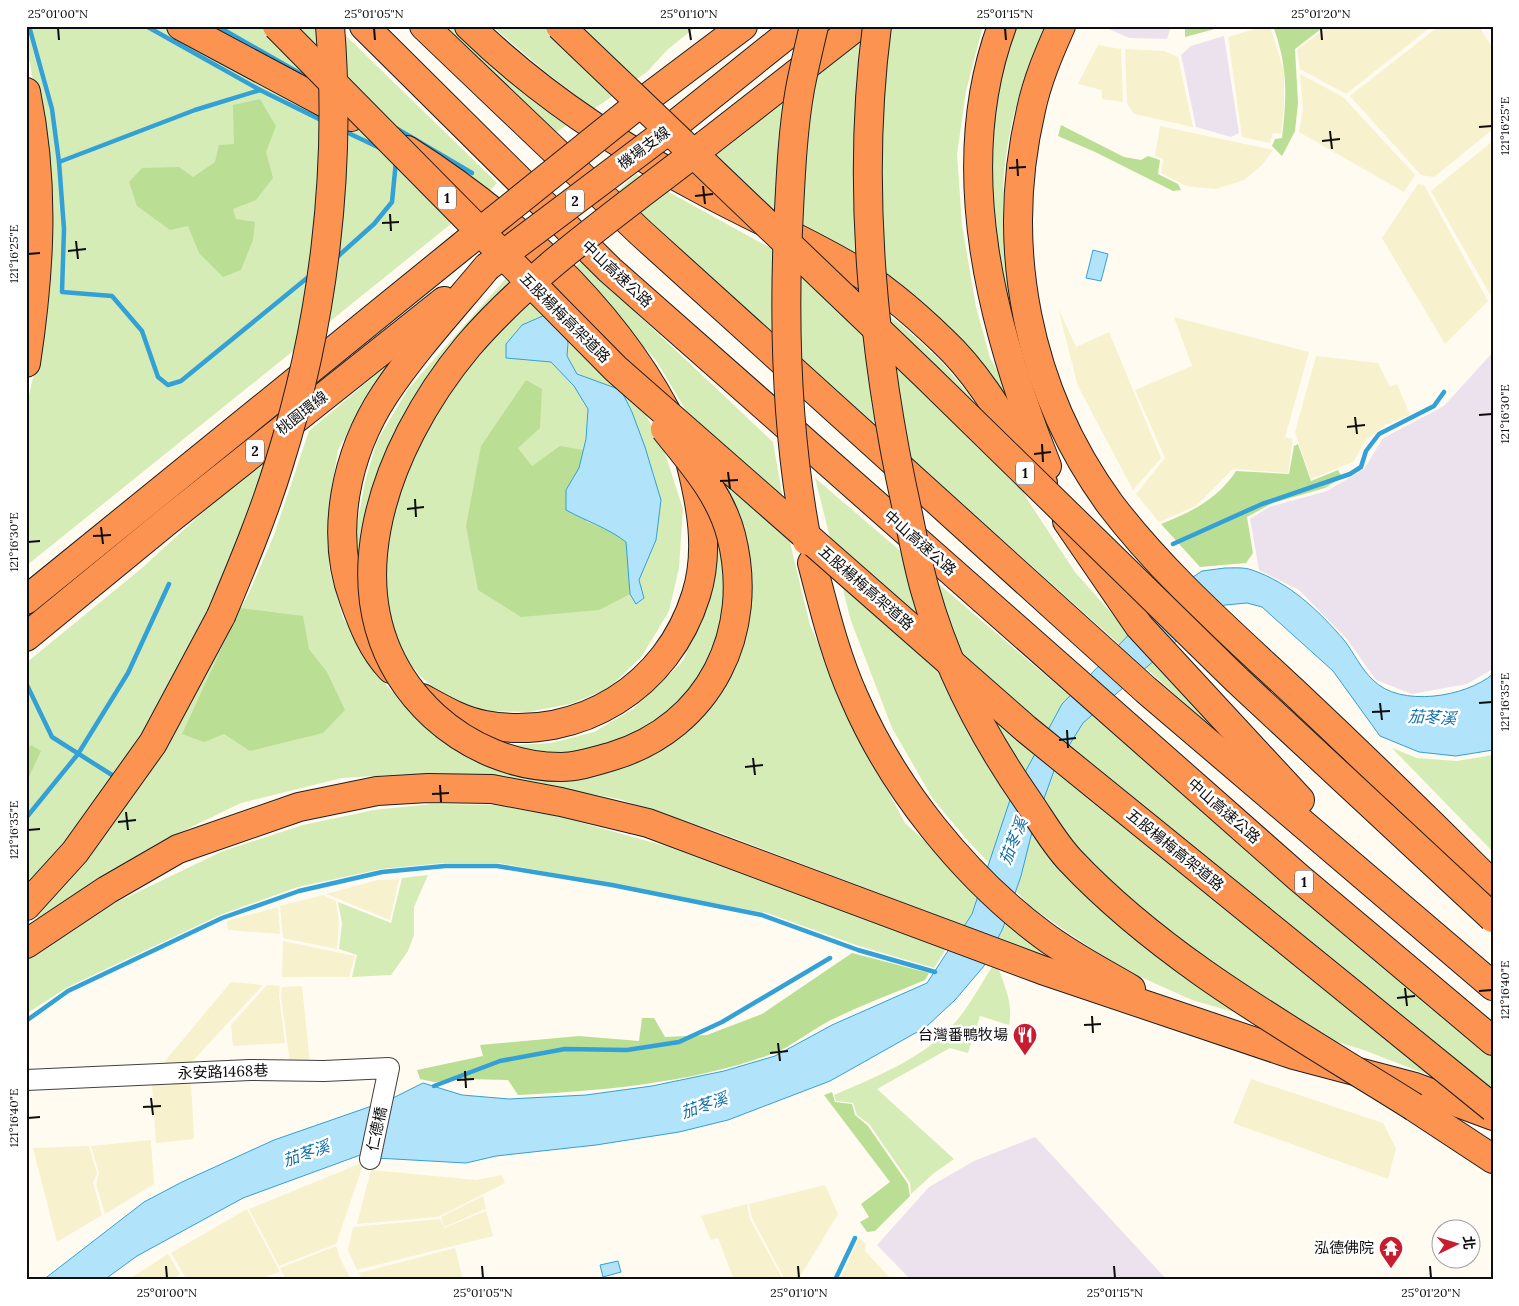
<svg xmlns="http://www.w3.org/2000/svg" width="1519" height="1306" font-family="Lora,'Noto Sans TC',serif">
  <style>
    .industrial { fill: #ece2ed }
    .farmland { fill: #f7f1ce }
    .green { fill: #d6ecb6 }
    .forest { fill: #bbde95 }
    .water { fill: #b1e3fa; stroke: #33a0d6 }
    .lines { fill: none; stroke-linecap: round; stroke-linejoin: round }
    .stream { stroke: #33a0d6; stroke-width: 4.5 }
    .minor-casing { stroke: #414141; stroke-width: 22 }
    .highway-casing { stroke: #1f1f1f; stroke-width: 30 }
    .minor { stroke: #fff; stroke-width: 20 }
    .highway { stroke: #fd9350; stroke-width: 28 }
    .highway-bridge-casing { stroke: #1f1f1f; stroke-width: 30; stroke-linecap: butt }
    .highway-bridge { stroke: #fd9350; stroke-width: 28 }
    .ticks { fill: none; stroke: #0e0e0e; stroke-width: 2 }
    .labels { text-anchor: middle; stroke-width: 5; stroke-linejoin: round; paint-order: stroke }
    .shield { fill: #fff; stroke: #565656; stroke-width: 1 }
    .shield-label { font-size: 14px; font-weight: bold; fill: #0e0e0e }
    .street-label { font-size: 15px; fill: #0e0e0e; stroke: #fff }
    .poi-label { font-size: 15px; fill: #0e0e0e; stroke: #fff; text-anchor: end }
    .water-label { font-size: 16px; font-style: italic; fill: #0f70a9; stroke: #fff }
    .neatline { fill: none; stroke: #0e0e0e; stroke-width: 2 }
    .ticks-label { font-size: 12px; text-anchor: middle; fill: #0e0e0e }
  </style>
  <rect width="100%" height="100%" fill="#fffbf0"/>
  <!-- industrial -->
  <g class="industrial">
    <path d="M1109 26H1171L1167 39 1129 38 1107 28Z"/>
    <path d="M1224 36 1239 133 1231 137 1196 127 1181 55 1191 46Z"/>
    <path d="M1493 352V669L1467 684 1412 694 1376 680 1346 638 1299 590 1259 570 1250 519 1269 507 1327 491 1364 469 1383 438 1444 406Z"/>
    <path d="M1035 1137 1167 1280H911L877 1245 929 1187 974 1161Z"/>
  </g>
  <!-- farmland -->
  <g class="farmland">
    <path d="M1265 26H1270L1284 71V107L1281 134 1273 133 1270 143 1242 137 1228 37Z"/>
    <path d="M1328 26H1432L1346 94 1300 69 1297 50Z"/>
    <path d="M1439 26H1479L1493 49V129L1434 177 1421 175 1350 96Z"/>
    <path d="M1098 45 1121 49 1123 102 1102 99V90L1078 84Z"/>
    <path d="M1125 49 1164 51 1178 57 1193 127 1134 114 1127 103Z"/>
    <path d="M1300 74 1343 97 1415 175 1404 192 1299 132 1303 108Z"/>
    <path d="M1160 126 1273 150 1262 165 1244 180 1216 189 1186 186 1161 173 1163 159 1155 156Z"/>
    <path d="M1493 141V298H1492L1431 191Z"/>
    <path d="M1418 184 1424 185 1488 301 1445 344 1382 238Z"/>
    <path d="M1058 308 1076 347 1109 332 1161 458 1133 490 1078 386Z"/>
    <path d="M1174 317 1309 352 1285 437 1293 439 1288 473 1233 469 1196 506 1159 522 1136 494 1165 458 1135 390 1192 366Z"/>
    <path d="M1316 356 1378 363 1390 387 1397 384 1410 415 1385 425 1366 440 1353 462 1311 479 1295 432Z"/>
    <path d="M399 879 390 920 326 894 378 880Z"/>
    <path d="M323 895 336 901 339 923 337 949 283 938 280 906Z"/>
    <path d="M278 907 280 934 228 930 227 921Z"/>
    <path d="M283 941 355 956 349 977H282Z"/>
    <path d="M231 982 263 985 188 1066 166 1068 165 1061Z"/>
    <path d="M267 985 280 986 279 996 285 1043 233 1046 231 1025Z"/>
    <path d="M302 986 310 1063 290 1064 281 996 282 987Z"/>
    <path d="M1251 1079 1383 1123 1396 1148 1388 1179 1233 1123Z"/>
    <path d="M191 1083 194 1139 156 1143 152 1085Z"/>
    <path d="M151 1140 154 1184 105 1214 96 1184 99 1173 91 1146Z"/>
    <path d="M89 1146 97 1173 93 1183 102 1215 57 1242 33 1148Z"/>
    <path d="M364 1162 336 1244 279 1266 249 1209Z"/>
    <path d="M371 1170 476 1180 502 1175 505 1183 438 1217 357 1224Z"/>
    <path d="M825 1185 838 1214 798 1280H785L752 1218 749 1204Z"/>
    <path d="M483 1196 486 1209 444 1227 441 1217Z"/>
    <path d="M747 1204 750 1219 783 1280H734L718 1238 711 1240 701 1216Z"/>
    <path d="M247 1209 280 1272 256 1280H187L171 1253Z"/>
    <path d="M486 1211 493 1236 357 1270 348 1250 353 1227 440 1219 444 1228Z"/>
    <path d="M859 1238 866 1244 865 1251 892 1280H840Z"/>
    <path d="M336 1246 339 1256 351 1280H286L280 1268Z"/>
    <path d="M455 1248 463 1280H362L359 1273Z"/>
    <path d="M168 1254 180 1274 172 1280H128Z"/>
  </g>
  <!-- green -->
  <g class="green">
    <path d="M26 26H162L188 43 386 145 472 207 26 566V409L49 304 45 163 30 63 26 50Z"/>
    <path d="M193 26H336L497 183 487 194Z"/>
    <path d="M443 26H454L505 76 570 123 555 133Z"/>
    <path d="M492 26H697L667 50 647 72 594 109 547 73Z"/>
    <path d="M880 26H983L966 91 957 154 962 225 976 307 990 358 1009 391 999 392 969 346 900 283 845 248 695 172Z"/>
    <path d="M1015 26H1046C1021 78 1004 137 1003 195 1002 237 1008 281 1015 323 987 216 981 133 1015 26Z"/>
    <path d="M636 174 763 244 849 284 905 328 941 361 970 396 1029 502 1075 572 1216 731 616 193Z"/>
    <path d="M523 259 616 354 665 453 683 509 679 568 669 611 642 656 608 689 570 704 528 712 489 711 450 700 421 677 400 651 364 593 356 530 365 482 377 441 408 389Z"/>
    <path d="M581 261 773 442 792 551 810 625 862 743 905 823 1054 959 718 832 619 799 499 777 408 774 342 778 241 803 158 843 42 921 33 914 184 712 249 593 274 535 309 431 392 361 362 407 338 450 329 505V568L343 618 382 680 415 717 491 743 513 745 551 743 594 732 633 709 683 661 705 608 688 414 657 362 616 314 574 269Z"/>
    <path d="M271 450 232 567 176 685 95 811 26 895V663L142 568Z"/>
    <path d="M815 478 1493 1058V1100L1361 1049 1192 1000 1123 969 1070 934 1030 906 968 841 933 799 892 728 851 621Z"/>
    <path d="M1392 748 1417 758 1457 761 1493 755V852Z"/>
    <path d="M432 804 496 805 561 817 669 847 946 949 934 968 859 946 767 913 498 863H444L381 869 298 887 220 915 68 987 26 1014V958L92 914 223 851 303 825 374 810Z"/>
    <path d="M428 875 414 907V935L408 951 391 975 352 977 357 955 339 949 342 923 338 902 391 923 402 878Z"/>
    <path d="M992 967 999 970C1006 989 1013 1005 1009 1025L980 1016 968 1053 950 1048 877 1089 954 1159 934 1173 911 1194 910 1183 869 1124 857 1115 853 1103 836 1101 834 1095C878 1076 927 1057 958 1019 971 1003 981 984 992 967Z"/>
  </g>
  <!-- forest -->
  <g class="forest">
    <path d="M1185 26H1226L1185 37Z"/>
    <path d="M1273 26H1325L1295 49 1298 103 1295 131 1282 156 1272 146 1275 139 1282 138C1287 97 1288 66 1273 26Z"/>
    <path d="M260 99 276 126 266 152 273 178 256 200 233 209 236 219 255 222 253 240 241 270 223 277 199 253 188 226 170 230 137 206 129 182 142 168 179 167 193 177 215 162 219 145 234 144 233 105Z"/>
    <path d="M1061 125 1124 157 1141 160 1148 156 1160 160 1158 174 1178 184 1181 190 1173 191 1095 152 1058 136Z"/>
    <path d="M526 380 542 389 540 428 518 448 532 466 560 446 583 450 579 468 566 490 587 522 613 532 626 542 630 594 599 610 521 617 478 590 466 526 481 446Z"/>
    <path d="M1298 444 1311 481 1338 470 1342 477 1325 488 1273 503 1247 517 1253 553 1246 563 1200 567 1161 524C1191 512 1218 499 1236 471L1289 474 1294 446Z"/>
    <path d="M240 608 303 616 309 649 327 672 345 710 323 733 250 751 224 734 204 742 182 734Z"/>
    <path d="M31 745 41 751 26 783V751Z"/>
    <path d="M852 953 929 973 925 980C894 993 862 1005 831 1020 811 1030 793 1046 772 1054 692 1083 603 1091 518 1095L508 1080 466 1079 434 1082 420 1079 417 1070 483 1056 480 1045 579 1036 639 1041 642 1018H654L665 1037 707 1035 762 1014Z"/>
    <path d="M832 1092 835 1102 852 1104 855 1115 868 1126 908 1184 910 1196 875 1231 867 1232 860 1222 869 1217 861 1204 890 1182 824 1095Z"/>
  </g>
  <!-- water -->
  <g class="water">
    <path d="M1093 250 1108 254 1101 281 1086 278Z"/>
    <path d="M545 315 562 324 568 343 567 356 577 374 621 390 632 412 645 447 661 500 656 540 639 580 644 598 636 604 630 594 626 542C608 528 586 521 566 510V490L579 468 586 439 588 409 574 386 551 362 506 358V344L522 325Z"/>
    <path d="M1225 568C1234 568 1244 567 1252 570 1290 583 1318 610 1344 640 1354 653 1361 669 1373 680 1400 708 1466 697 1493 674V750L1456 756 1419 752 1380 736 1333 671 1262 607 1247 603 1225 605 1198 622 1083 723 1055 768 1032 832 1021 876 1003 928 984 966 955 1000 926 1027 830 1081 728 1120 679 1132 596 1145 496 1156 466 1163 376 1158 363 1154 243 1198 137 1256 104 1280H43L144 1202 182 1182 274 1140 389 1100 423 1083 462 1095 509 1099 586 1095 652 1086 724 1071 775 1056 832 1025 927 983 972 914 1010 800 1062 704 1169 593 1202 571Z"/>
    <path d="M618 1261 621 1272 603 1277 600 1265Z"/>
  </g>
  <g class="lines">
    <!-- stream -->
    <g class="stream">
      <path d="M29 26 52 109 59 162"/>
      <path d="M146 26 260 90 195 110 59 162 64 229 62 292 112 296 142 331 158 377 168 385 181 381 312 274"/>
      <path d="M217 26 315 82"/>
      <path d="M260 90 323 121"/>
      <path d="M394 127 472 173"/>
      <path d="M344 131 382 149"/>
      <path d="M335 259 374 224 392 202 396 161"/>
      <path d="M1173 544 1262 504 1350 474 1361 467 1366 451 1379 434 1434 406 1444 392"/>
      <path d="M26 683 52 737 112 775"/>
      <path d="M26 818 78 754 128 673 169 584"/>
      <path d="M26 1021 68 991 222 918 299 891 382 872 445 866H497L612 885 762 915 858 950 935 972"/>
      <path d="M434 1086 500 1061 565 1049 627 1050 679 1042 722 1022 830 958"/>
      <path d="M835 1280 855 1238"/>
    </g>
    <defs>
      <path id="minor" d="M26 1080 250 1070 324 1071 389 1068 370 1159"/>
      <g id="highway">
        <path d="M181 26 351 117"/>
        <path d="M364 26 610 270 1298 877 1493 1041"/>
        <path d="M424 26 641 233 1146 690 1493 986"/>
        <path d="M469 26C537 92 616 145 700 189 748 215 798 237 845 264 881 284 914 313 943 341 985 380 1012 435 1043 483"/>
        <path d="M1002 26C949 169 993 331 1047 466"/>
        <path d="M1061 26C1049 53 1037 81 1031 110 999 247 1027 390 1110 504 1163 574 1230 632 1293 691 1361 755 1427 819 1493 885"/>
        <path d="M26 92C45 184 40 271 26 363"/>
        <path d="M634 108 743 26"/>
        <path d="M662 135 798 26"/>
        <path d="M706 144 857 26"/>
        <path d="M407 150C509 215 608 303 666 411"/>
        <path d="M1067 521 1139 626 1300 800"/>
        <path d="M812 563C824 608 835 655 854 697 893 788 964 876 1043 935 1071 956 1102 972 1131 989"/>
        <path d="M26 600 466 243"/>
        <path d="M26 637 165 523 444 301"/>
        <path d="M391 669C372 649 363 625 354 600 329 533 346 453 385 394 415 349 453 308 487 267"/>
        <path d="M422 698C442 709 462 721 485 725 580 742 668 686 696 595 710 551 701 504 690 461"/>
        <path d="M26 906 75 852 153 743 221 616"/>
        <path d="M26 944 107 890 178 849 299 807 377 791 428 788 492 789 561 802 648 823 1042 970 1294 1055 1415 1087 1493 1116"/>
        <path d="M1414 1107 1493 1159"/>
      </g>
    </defs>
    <!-- minor casing -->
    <use href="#minor" class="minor-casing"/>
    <!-- highway casing -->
    <use href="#highway" class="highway-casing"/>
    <!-- minor -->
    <use href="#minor" class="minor"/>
    <!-- highway -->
    <use href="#highway" class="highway"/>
    <defs>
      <g id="highway-bridge">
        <path d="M277 26 616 369 1026 729 1493 1108"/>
        <path d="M560 26 924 374 1237 680 1493 918"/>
        <path d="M877 26C856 185 873 358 908 514 913 539 918 565 925 590 946 665 984 738 1028 801 1041 820 1054 843 1070 860 1167 963 1295 1032 1414 1107"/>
        <path d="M466 243 634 108"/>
        <path d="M487 267 662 135"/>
        <path d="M665 429C691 462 720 493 731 535 756 632 710 726 613 756 596 761 578 767 561 767 514 767 468 747 434 716 320 610 383 448 468 346 533 270 627 206 706 144"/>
        <path d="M807 541C786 432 783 320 789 210 791 170 793 129 800 89 804 68 809 47 814 26"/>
        <path d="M221 616C242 566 263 516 279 464 323 324 342 173 330 26"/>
      </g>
    </defs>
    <!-- highway-bridge casing -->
    <use href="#highway-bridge" class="highway-bridge-casing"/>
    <!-- highway-bridge -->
    <use href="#highway-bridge" class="highway-bridge"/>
  </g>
  <!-- ticks -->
  <path class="ticks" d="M58 28 59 40M374 28 375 40M689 28 691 40M1005 28 1006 40M1321 28 1322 40M1479 127 1492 126M1330 131 1332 149M1322 141 1340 139M1017 159 1018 176M1009 168 1026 167M703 186 705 204M695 196 713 194M390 214 391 231M382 223 399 222M76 241 78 259M68 251 86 249M28 254 40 253M1479 415 1492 414M1355 417 1357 434M1347 427 1365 425M1042 444 1043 462M1034 454 1051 452M728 472 730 489M720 481 738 480M415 499 416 517M407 509 424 507M101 527 103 544M93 536 111 535M28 542 40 541M1380 703 1382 720M1479 703 1492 702M1372 712 1390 711M1067 730 1068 748M1059 740 1076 738M753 758 755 775M745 767 763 765M440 785 441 802M432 794 449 793M126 812 128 830M118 822 136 820M28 830 40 829M1405 988 1407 1006M1479 991 1492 990M1397 998 1415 996M1092 1016 1093 1033M1084 1025 1101 1024M778 1043 780 1061M770 1053 788 1051M465 1071 466 1088M457 1080 474 1079M151 1098 153 1115M143 1107 161 1106M28 1118 40 1117M166 1266 167 1278M482 1266 483 1278M798 1266 799 1278M1114 1266 1115 1278M1430 1266 1431 1278"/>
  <!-- icons -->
  <defs>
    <symbol id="restaurant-pin" viewBox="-11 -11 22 30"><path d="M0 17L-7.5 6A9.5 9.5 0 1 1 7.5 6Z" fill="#c81d31" stroke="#fff"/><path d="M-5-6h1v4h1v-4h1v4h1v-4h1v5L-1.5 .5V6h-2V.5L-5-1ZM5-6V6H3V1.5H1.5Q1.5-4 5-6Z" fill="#fff"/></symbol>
    <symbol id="temple-pin" viewBox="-11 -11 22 30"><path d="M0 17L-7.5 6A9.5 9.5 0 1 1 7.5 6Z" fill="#c81d31" stroke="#fff"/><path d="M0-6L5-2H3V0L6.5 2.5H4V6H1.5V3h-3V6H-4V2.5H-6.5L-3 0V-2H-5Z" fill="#fff"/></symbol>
  </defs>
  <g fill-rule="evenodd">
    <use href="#restaurant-pin" x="1011" y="1021" width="28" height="38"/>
    <use href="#temple-pin" x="1377" y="1234" width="28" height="38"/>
  </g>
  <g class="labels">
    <!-- shield labels -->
    <g class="shield">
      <rect x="438" y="186.5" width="18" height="23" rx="4"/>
      <rect x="566" y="189.5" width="18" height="23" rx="4"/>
      <rect x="246" y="439.5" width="18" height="23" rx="4"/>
      <rect x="1016" y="461.5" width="18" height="23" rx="4"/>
      <rect x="1295" y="870.5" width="18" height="23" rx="4"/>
    </g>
    <g class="shield-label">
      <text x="447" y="203">1</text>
      <text x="575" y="206">2</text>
      <text x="255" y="456">2</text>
      <text x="1025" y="478">1</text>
      <text x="1304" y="887">1</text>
    </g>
    <!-- street labels -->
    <g class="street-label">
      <text transform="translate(644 148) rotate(-37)" y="5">機場支線</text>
      <text transform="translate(617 274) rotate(43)" y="5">中山高速公路</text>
      <text transform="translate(565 318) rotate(45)" y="5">五股楊梅高架道路</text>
      <text transform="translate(302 413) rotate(-38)" y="5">桃園環線</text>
      <text transform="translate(920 543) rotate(41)" y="5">中山高速公路</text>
      <text transform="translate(866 588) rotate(41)" y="5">五股楊梅高架道路</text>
      <text transform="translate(1224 811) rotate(41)" y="5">中山高速公路</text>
      <text transform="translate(1175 850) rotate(39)" y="5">五股楊梅高架道路</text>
      <text transform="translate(223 1072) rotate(-2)" y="5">永安路1468巷</text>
      <text transform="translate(377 1129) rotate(-78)" y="5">仁德橋</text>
    </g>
    <!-- poi labels -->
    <g class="poi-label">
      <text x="1008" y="1040">台灣番鴨牧場</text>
      <text x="1374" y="1253">泓德佛院</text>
    </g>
    <!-- water labels -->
    <g class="water-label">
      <text transform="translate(1432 717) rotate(3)" y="6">茄苳溪</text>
      <text transform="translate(1013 841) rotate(-68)" y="6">茄苳溪</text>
      <text transform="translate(704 1105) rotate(-19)" y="6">茄苳溪</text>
      <text transform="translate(306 1153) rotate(-19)" y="6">茄苳溪</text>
    </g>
  </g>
  <!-- border -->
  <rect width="1519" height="1306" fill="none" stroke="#ffffff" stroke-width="55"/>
  <!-- north arrow -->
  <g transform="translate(1456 1244) rotate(85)"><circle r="24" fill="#ffffff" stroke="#9f9f9f"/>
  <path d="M0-4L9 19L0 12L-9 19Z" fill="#c81d31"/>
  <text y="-8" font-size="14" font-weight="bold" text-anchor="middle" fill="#0e0e0e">北</text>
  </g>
  <rect x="28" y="28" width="1464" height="1250" class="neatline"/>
  <g class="ticks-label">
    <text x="58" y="18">25°01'00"N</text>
    <text x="374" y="18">25°01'05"N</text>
    <text x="689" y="18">25°01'10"N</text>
    <text x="1005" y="18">25°01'15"N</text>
    <text x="1321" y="18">25°01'20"N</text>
    <text transform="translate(1505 126) rotate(-90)" y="4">121°16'25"E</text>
    <text transform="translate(14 254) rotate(-90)" y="4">121°16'25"E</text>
    <text transform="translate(1505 414) rotate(-90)" y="4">121°16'30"E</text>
    <text transform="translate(14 542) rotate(-90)" y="4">121°16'30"E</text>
    <text transform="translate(1505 702) rotate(-90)" y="4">121°16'35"E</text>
    <text transform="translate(14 830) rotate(-90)" y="4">121°16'35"E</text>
    <text transform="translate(1505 990) rotate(-90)" y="4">121°16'40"E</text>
    <text transform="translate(14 1118) rotate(-90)" y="4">121°16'40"E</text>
    <text x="167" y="1297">25°01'00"N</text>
    <text x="483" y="1297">25°01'05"N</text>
    <text x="799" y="1297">25°01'10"N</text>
    <text x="1115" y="1297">25°01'15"N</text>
    <text x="1431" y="1297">25°01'20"N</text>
  </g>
</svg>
